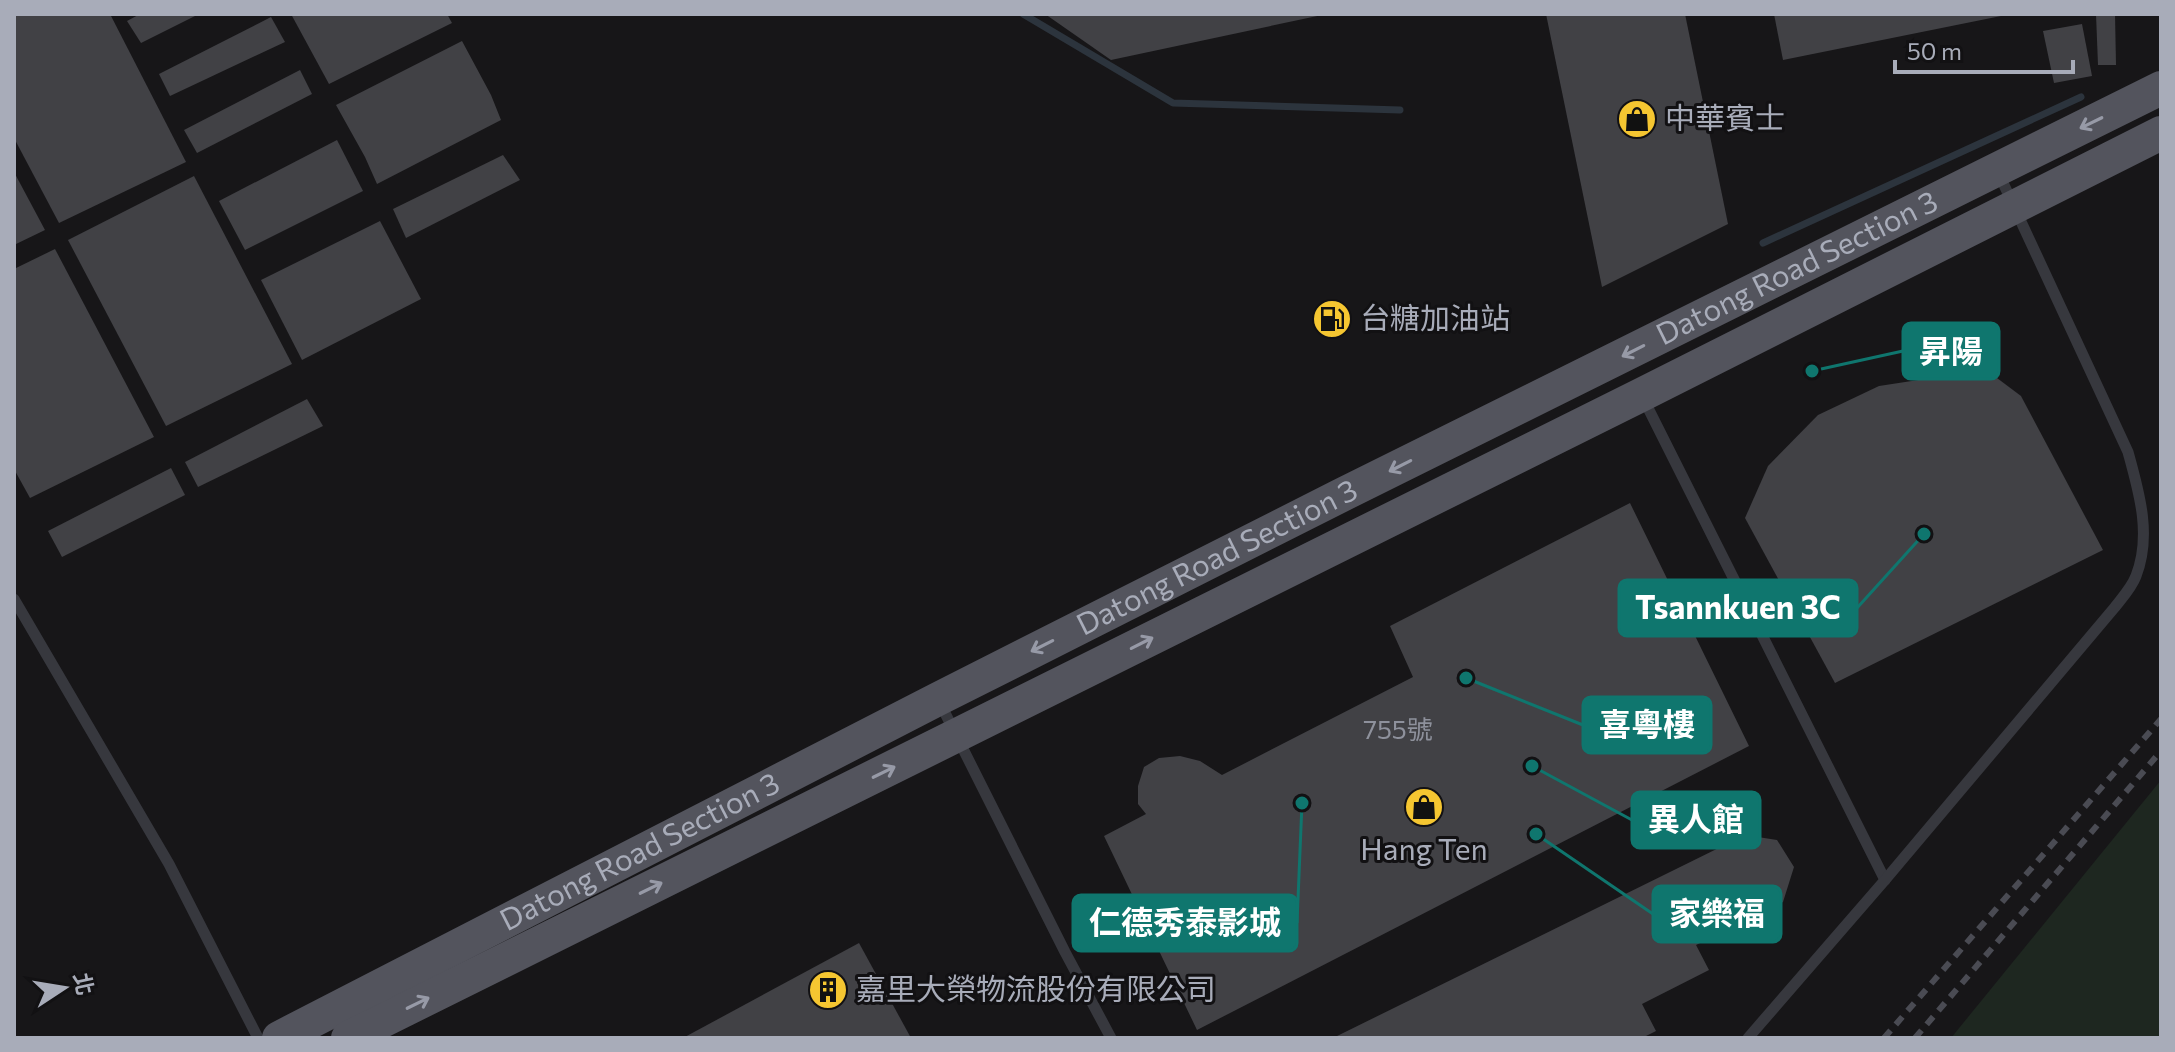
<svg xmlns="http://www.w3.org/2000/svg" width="2175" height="1052" font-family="Commissioner,'Noto Sans TC',sans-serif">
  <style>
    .green { fill: #1e2720 }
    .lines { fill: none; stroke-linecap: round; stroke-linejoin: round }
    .stream { stroke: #2c343d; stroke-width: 7 }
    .building { fill: #414145 }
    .lane { stroke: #37383e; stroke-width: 11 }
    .primary { stroke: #53545d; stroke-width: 34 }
    .rail { stroke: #4a4b53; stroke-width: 6; stroke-dasharray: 10 8; stroke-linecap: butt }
    .oneway { stroke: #979aa7 }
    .labels { text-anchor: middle; stroke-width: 6; stroke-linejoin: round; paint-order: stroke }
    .number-label { font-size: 26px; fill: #8e919c }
    .poi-label { font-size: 30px; fill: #a8acb9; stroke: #121113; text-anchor: start }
    .street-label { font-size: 30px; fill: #a8acb9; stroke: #121113 }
    .leader { fill: none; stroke: #0f766e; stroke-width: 3 }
    .callout-dot { fill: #0f766e; stroke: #121113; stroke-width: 3 }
    .callout { fill: #0f766e; stroke: #0f766e; stroke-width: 3 }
    .callout-label { font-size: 32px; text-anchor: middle; font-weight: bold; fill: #fff }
  </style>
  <rect width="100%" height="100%" fill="#171618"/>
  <!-- green -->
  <path class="green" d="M2161 780V1038H1951Z"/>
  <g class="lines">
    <!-- stream -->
    <g class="stream">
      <path d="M1023 14 1173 103 1400 110"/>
      <path d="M1763 243 2081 97"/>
    </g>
  </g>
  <!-- building -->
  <g class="building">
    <path d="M14 14H110L186 162 59 223 14 138Z"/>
    <path d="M140 14H199L141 43 127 21Z"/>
    <path d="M291 14H447L452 23 329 84Z"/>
    <path d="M1045 14H1322V15L1111 60Z"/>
    <path d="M1546 14H1685L1728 224 1602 287Z"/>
    <path d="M1774 14H2005L2006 15 1783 60Z"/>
    <path d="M2096 14H2115L2116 65H2098Z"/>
    <path d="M271 17 285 42 170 96 159 74Z"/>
    <path d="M2082 24 2092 76 2054 83 2043 31Z"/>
    <path d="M462 41 491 95 501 120 377 184 365 157 336 105Z"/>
    <path d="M300 70 312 94 197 153 184 130Z"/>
    <path d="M337 140 363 191 245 250 219 201Z"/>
    <path d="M503 155 520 180 406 238 393 209Z"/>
    <path d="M14 172 45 230 14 245Z"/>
    <path d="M194 176 292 364 166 426 68 240Z"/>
    <path d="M380 221 421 299 302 360 261 280Z"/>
    <path d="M55 249 154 437 30 498 14 469V269Z"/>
    <path d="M1964 373 1997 378 2021 396 2103 550 1835 683 1745 518 1768 466 1818 415 1879 386Z"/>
    <path d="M307 399 323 426 198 487 185 462Z"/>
    <path d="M171 468 185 495 62 557 48 531Z"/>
    <path d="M1630 503 1749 746 1197 1030 1104 836 1146 814 1138 804V786L1144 767 1159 758 1180 756 1200 761 1222 775 1413 677 1390 626Z"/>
    <path d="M1745 835 1777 840 1794 867 1783 902 1696 945 1709 970 1642 1004 1656 1031 1642 1038H1333Z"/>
    <path d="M859 943 911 1038H683Z"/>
  </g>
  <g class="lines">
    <!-- lane -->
    <g class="lane">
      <path d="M1643 398 1885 880"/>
      <path d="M14 599 169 864 258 1038"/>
      <path d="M940 703 1065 952 1111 1038"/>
      <path d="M1748 1038 1885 880 2115 607C2122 598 2132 587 2136 576 2152 535 2139 492 2128 452L1998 172"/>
    </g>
    <!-- primary -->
    <g class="primary">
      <path id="s1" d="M279 1038C499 925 718 811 938 699 1344 492 1753 290 2161 88"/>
      <path d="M348 1038 1641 395 2161 133"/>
    </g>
    <!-- rail -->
    <g class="rail">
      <path d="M1884 1038 2161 719"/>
      <path d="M1915 1038 2161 751"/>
    </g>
  </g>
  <!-- one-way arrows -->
  <defs><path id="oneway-shaft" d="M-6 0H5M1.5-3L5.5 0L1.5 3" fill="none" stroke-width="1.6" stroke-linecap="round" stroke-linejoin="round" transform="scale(2)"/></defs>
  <g class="oneway">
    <use href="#oneway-shaft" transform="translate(2091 123) rotate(154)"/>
    <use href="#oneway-shaft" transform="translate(1633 351) rotate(153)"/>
    <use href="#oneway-shaft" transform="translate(1400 466) rotate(153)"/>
    <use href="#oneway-shaft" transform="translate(1142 643) rotate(-27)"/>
    <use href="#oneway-shaft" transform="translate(1042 646) rotate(153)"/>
    <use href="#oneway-shaft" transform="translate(884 772) rotate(-26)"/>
    <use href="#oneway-shaft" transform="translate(651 888) rotate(-26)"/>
    <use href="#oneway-shaft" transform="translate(418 1003) rotate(-26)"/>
  </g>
  <!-- icons -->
  <defs>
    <symbol id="shop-disc" viewBox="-11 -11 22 22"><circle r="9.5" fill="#f5c631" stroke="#121113"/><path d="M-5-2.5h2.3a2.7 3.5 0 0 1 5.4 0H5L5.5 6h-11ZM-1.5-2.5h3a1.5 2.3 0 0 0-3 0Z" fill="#111"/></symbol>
    <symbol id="fuel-disc" viewBox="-11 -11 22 22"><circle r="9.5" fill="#f5c631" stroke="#121113"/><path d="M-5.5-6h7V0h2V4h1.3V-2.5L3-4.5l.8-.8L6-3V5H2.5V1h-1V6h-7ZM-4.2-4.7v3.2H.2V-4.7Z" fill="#111"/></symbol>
    <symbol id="building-disc" viewBox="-11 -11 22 22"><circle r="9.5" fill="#f5c631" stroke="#121113"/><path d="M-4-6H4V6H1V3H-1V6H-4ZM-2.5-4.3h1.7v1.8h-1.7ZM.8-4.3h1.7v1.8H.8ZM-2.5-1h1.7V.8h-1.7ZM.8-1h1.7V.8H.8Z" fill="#111"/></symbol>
  </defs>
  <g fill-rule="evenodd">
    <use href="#shop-disc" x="1615" y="97" width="44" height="44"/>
    <use href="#fuel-disc" x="1310" y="297" width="44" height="44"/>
    <use href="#shop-disc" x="1402" y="785" width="44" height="44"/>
    <use href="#building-disc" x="806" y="968" width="44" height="44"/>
  </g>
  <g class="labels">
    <!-- number labels -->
    <g class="number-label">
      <text x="1398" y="739">755號</text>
    </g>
    <!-- poi labels -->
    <g class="poi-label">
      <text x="1665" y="129">中華賓士</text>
      <text x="1360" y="329">台糖加油站</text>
      <text x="1424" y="860" text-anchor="middle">Hang Ten</text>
      <text x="856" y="1000">嘉里大榮物流股份有限公司</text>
    </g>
    <!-- street labels -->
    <g class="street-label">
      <text dy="10" stroke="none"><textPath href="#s1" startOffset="1702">Datong Road Section 3</textPath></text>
      <text dy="10" stroke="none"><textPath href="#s1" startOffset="1054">Datong Road Section 3</textPath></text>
      <text dy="10" stroke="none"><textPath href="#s1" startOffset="406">Datong Road Section 3</textPath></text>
    </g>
  </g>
  <!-- callouts -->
  <path class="leader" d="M1812 371L1903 351M1924 534L1857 608M1466 678L1583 725M1532 766L1632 820M1536 834L1653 914M1302 803L1297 923"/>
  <g class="callout-dot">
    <circle cx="1812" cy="371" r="8"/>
    <circle cx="1924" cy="534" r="8"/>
    <circle cx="1466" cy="678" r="8"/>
    <circle cx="1532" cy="766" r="8"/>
    <circle cx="1536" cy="834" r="8"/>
    <circle cx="1302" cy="803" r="8"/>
  </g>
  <g class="callout">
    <rect x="1903" y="323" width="96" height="56" rx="8"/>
    <rect x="1619" y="580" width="238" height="56" rx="8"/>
    <rect x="1583" y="697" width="128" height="56" rx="8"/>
    <rect x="1632" y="792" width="128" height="56" rx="8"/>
    <rect x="1653" y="886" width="128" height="56" rx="8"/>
    <rect x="1073" y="895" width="224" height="56" rx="8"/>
  </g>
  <g class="callout-label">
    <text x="1951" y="363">昇陽</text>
    <text x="1738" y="619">Tsannkuen 3C</text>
    <text x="1647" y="736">喜粵樓</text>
    <text x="1696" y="831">異人館</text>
    <text x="1717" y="925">家樂福</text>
    <text x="1185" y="934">仁德秀泰影城</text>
  </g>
  <!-- border -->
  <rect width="2175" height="1052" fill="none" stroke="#a8acb9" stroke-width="32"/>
  <!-- north arrow -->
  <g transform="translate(64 988) rotate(78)" stroke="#121113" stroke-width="6" paint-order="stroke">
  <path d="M0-6L14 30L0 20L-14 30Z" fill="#a8acb9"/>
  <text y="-12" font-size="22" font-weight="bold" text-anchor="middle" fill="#a8acb9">北</text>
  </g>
  <!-- scale -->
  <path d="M1895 60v12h178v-12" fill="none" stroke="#a8acb9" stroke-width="4"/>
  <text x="1907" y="60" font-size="24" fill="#a8acb9" stroke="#121113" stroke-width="6" paint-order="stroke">50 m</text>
</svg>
